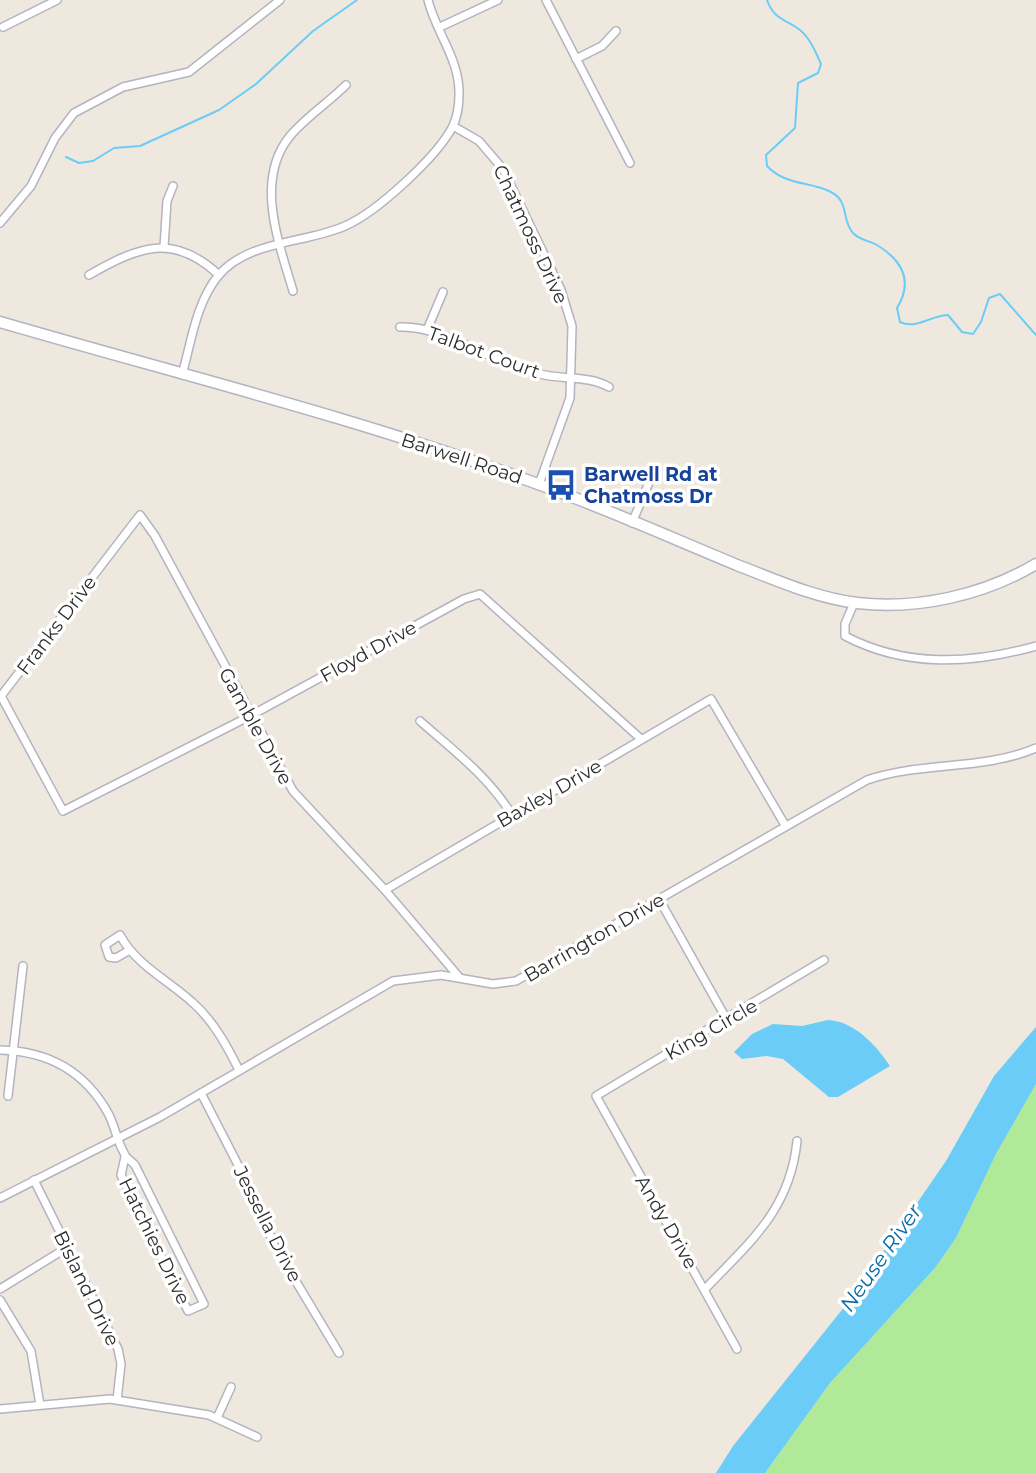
<svg xmlns="http://www.w3.org/2000/svg" width="1036" height="1473" font-family="Montserrat,sans-serif">
  <style>
    .green { fill: #b0e997 }
    .water { fill: #6bcdf7 }
    .lines { fill: none; stroke-linecap: round; stroke-linejoin: round }
    .stream { stroke: #6bcdf7; stroke-width: 2 }
    .street-casing { stroke: #b2b4c1; stroke-width: 10 }
    .secondary-casing { stroke: #b2b4c1; stroke-width: 13 }
    .street { stroke: #fff; stroke-width: 7 }
    .secondary { stroke: #fff; stroke-width: 10 }
    .labels { text-anchor: middle; stroke-width: 7; stroke-linejoin: round; paint-order: stroke }
    .street-label { font-size: 19px; fill: #2d2d2d; stroke: #fff }
    .transit-label { font-size: 19px; font-weight: bold; fill: #164399; stroke: #fff; text-anchor: start }
    .water-label { font-size: 21px; font-style: italic; fill: #046aa9; stroke: #fff }
  </style>
  <rect width="100%" height="100%" fill="#efe8de"/>
  <!-- green -->
  <path class="green" d="M1036 1084V1473H765L830 1383 935 1268 956 1238 996 1154Z"/>
  <!-- water -->
  <g class="water">
    <path d="M828 1020C854 1021 876 1045 890 1066L838 1097H829L783 1059 767 1056 742 1059 734 1052 752 1034 773 1024 802 1026Z"/>
    <path d="M1036 1027V1084L996 1154 956 1238 935 1268 830 1383 765 1473H716L733 1446 853 1296 946 1161 994 1076Z"/>
  </g>
  <g class="lines">
    <!-- stream -->
    <g class="stream">
      <path d="M767 0C774 20 786 19 800 30 810 38 816 53 821 64L818 73 798 83 795 128 766 155 767 166C786 186 809 181 831 192 850 202 841 220 853 233 859 240 870 241 877 245 903 261 913 282 897 308L900 322C916 330 932 315 948 315L962 332 973 334 981 322 989 298 1000 294 1036 335"/>
      <path d="M66 157 79 163 93 161 114 148 140 146 219 110 256 84 313 31 357 0"/>
    </g>
    <defs>
      <g id="street">
        <path d="M546 0 630 163"/>
        <path d="M3 27 57 0"/>
        <path d="M440 27 498 0"/>
        <path d="M576 59 602 46 616 31"/>
        <path d="M453 126 479 141 503 169 561 290 572 326 570 398 539 484"/>
        <path d="M0 223 31 186 55 138 74 113 123 87 189 72 280 0"/>
        <path d="M164 247 167 201 173 186"/>
        <path d="M89 275C138 247 173 232 219 275"/>
        <path d="M293 291C279 243 254 180 290 136 306 117 329 102 346 85"/>
        <path d="M400 327C444 325 495 365 540 374 563 380 588 375 609 387"/>
        <path d="M427 330 443 292"/>
        <path d="M182 375C191 343 196 303 218 276 248 240 304 244 345 226 377 212 437 157 453 126 457 117 459 105 459 95 460 59 436 33 428 0"/>
        <path d="M632 523 650 480"/>
        <path d="M854 603 845 624V636C906 668 972 664 1036 646"/>
        <path d="M420 721C454 751 488 776 512 815"/>
        <path d="M385 890 711 699 785 825"/>
        <path d="M659 899 727 1020"/>
        <path d="M128 951 116 958 109 957 105 945 120 935C136 965 168 980 192 1002 213 1020 227 1046 239 1070"/>
        <path d="M459 977 385 890 293 791 155 536 140 515 1 696 63 811 250 716 464 599 480 594 641 739"/>
        <path d="M0 1050C47 1051 84 1070 108 1113 115 1126 117 1141 124 1153 126 1159 131 1160 135 1165L204 1304 188 1311 121 1175 125 1157"/>
        <path d="M201 1093 256 1200 274 1245 339 1353"/>
        <path d="M8 1096 23 966"/>
        <path d="M34 1180 118 1349 121 1364 117 1400"/>
        <path d="M0 1198 160 1117 393 981 441 975 493 984 516 981 867 780C923 761 982 771 1036 748"/>
        <path d="M0 1289 68 1247"/>
        <path d="M705 1289C750 1242 790 1210 797 1141"/>
        <path d="M0 1300 31 1351 40 1405"/>
        <path d="M737 1349 596 1096 824 960"/>
        <path d="M0 1409 110 1399 209 1415 257 1437"/>
        <path d="M217 1418 231 1387"/>
      </g>
      <path id="secondary" d="M0 322C175 373 353 417 524 479 596 504 667 536 737 565 776 580 816 598 857 603 918 610 984 595 1036 564"/>
    </defs>
    <!-- street casing -->
    <use href="#street" class="street-casing"/>
    <!-- secondary casing -->
    <use href="#secondary" class="secondary-casing"/>
    <!-- street -->
    <use href="#street" class="street"/>
    <!-- secondary -->
    <use href="#secondary" class="secondary"/>
  </g>
  <!-- icons -->
  <defs>
    <symbol id="bus-bare" viewBox="-9 -9 18 18"><path d="M-5-6H5V4H4V6H2V4H-2V6H-4V4H-5ZM-3.5-4V0h7V-4ZM-3.5 1.2v1.5H-2V1.2ZM2 1.2v1.5H3.5V1.2Z" fill="#1a4fb4" stroke="#fff" stroke-width="2.5" paint-order="stroke"/></symbol>
  </defs>
  <g fill-rule="evenodd">
    <use href="#bus-bare" x="539" y="463" width="44" height="44"/>
  </g>
  <g class="labels">
    <!-- street labels -->
    <g class="street-label">
      <text transform="translate(531 234) rotate(65)" y="7">Chatmoss Drive</text>
      <text transform="translate(484 352) rotate(20)" y="7">Talbot Court</text>
      <text transform="translate(462 458) rotate(18)" y="7">Barwell Road</text>
      <text transform="translate(56 625) rotate(-53)" y="7">Franks Drive</text>
      <text transform="translate(368 651) rotate(-29)" y="7">Floyd Drive</text>
      <text transform="translate(256 726) rotate(61)" y="7">Gamble Drive</text>
      <text transform="translate(549 793) rotate(-30)" y="7">Baxley Drive</text>
      <text transform="translate(594 937) rotate(-30)" y="7">Barrington Drive</text>
      <text transform="translate(711 1029) rotate(-30)" y="7">King Circle</text>
      <text transform="translate(667 1222) rotate(60)" y="7">Andy Drive</text>
      <text transform="translate(268 1224) rotate(63)" y="7">Jessella Drive</text>
      <text transform="translate(155 1241) rotate(64)" y="7">Hatchies Drive</text>
      <text transform="translate(87 1288) rotate(64)" y="7">Bisland Drive</text>
    </g>
    <!-- transit labels -->
    <g class="transit-label">
      <text x="584" y="481">Barwell Rd at<tspan x="584" dy="22">Chatmoss Dr</tspan></text>
    </g>
    <!-- water labels -->
    <g class="water-label">
      <text transform="translate(881 1258) rotate(-55)" y="7">Neuse River</text>
    </g>
  </g>
</svg>
